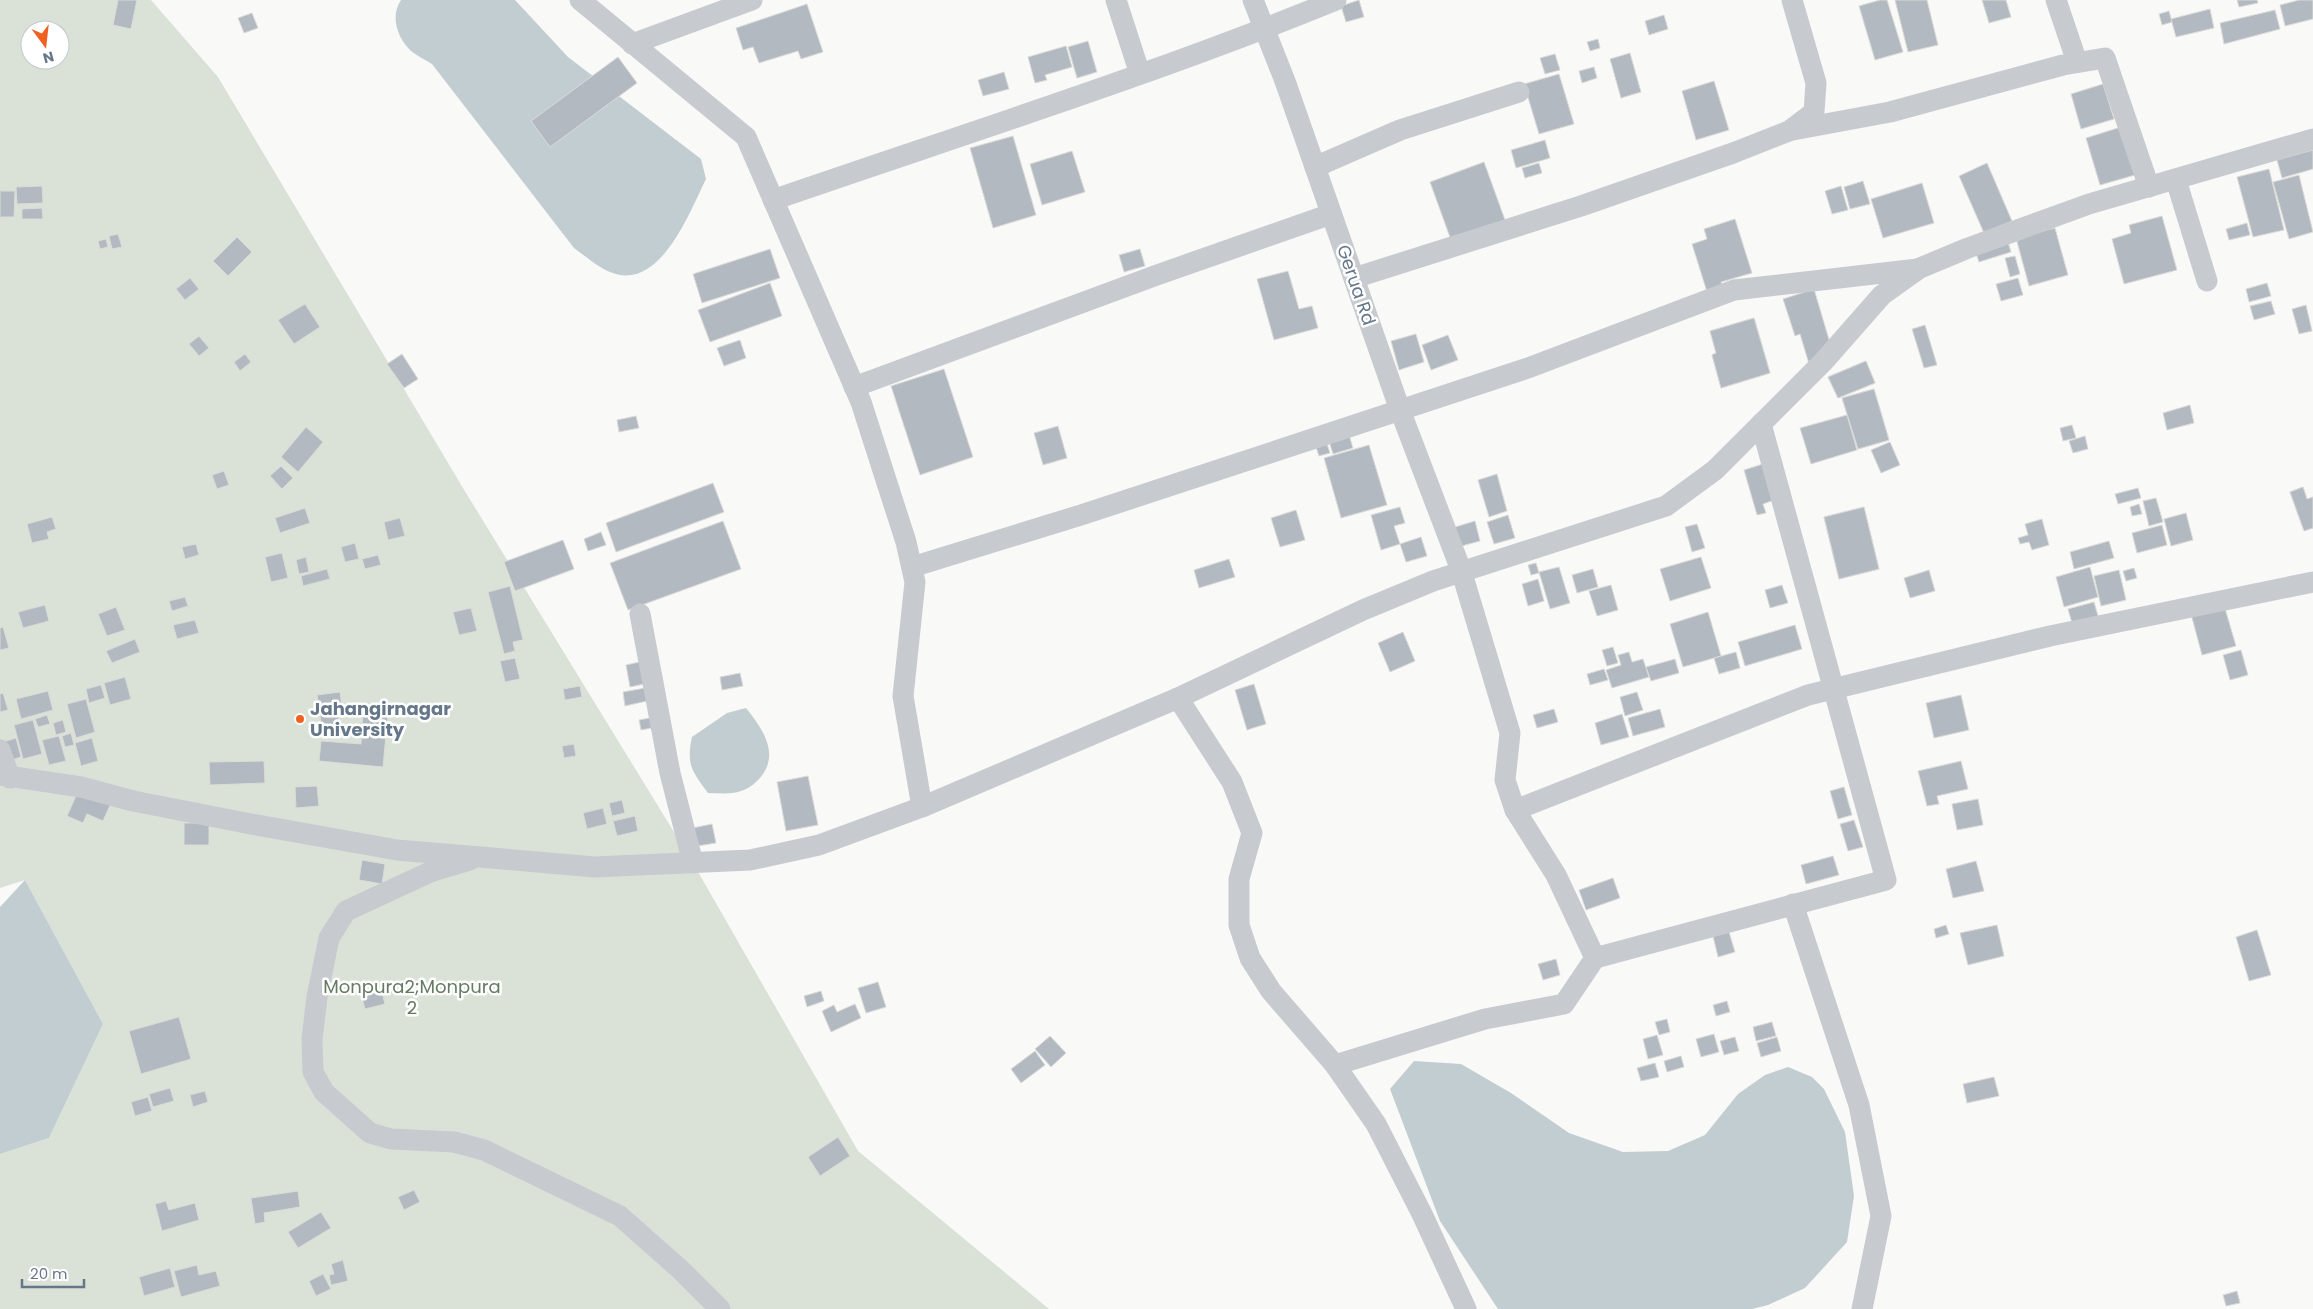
<svg xmlns="http://www.w3.org/2000/svg" width="2313" height="1309" font-family="Poppins,sans-serif">
  <style>
    .green { fill: #dae2d7; fill-rule: evenodd }
    .water { fill: #c2cdd2 }
    .building { fill: #b2b9c0; stroke: #dbdbd9 }
    .lines { fill: none; stroke-linecap: round; stroke-linejoin: round }
    .minor { stroke: #c7cacf; stroke-width: 21 }
    .poi-dot { fill: #ef6021; stroke: #fff; stroke-width: 2 }
    .labels { text-anchor: middle; stroke-width: 5; stroke-linejoin: round; paint-order: stroke }
    .street-label { font-size: 18px; fill: #66778a; stroke: #fff }
    .poi-label { font-size: 18px; font-weight: bold; fill: #66778a; stroke: #fff; text-anchor: start }
    .park-label { font-size: 18px; fill: #657a62; stroke: #fff }
  </style>
  <rect width="100%" height="100%" fill="#f9f9f7"/>
  <!-- green -->
  <path class="green" d="M0 0H151L218 77 463 488 693 863 858 1151 1049 1309H0V1154L49 1138 103 1024 25 880 0 888ZM30 30H60V60H30Z"/>
  <!-- water -->
  <g class="water">
    <path d="M401 0H515L568 57 701 159 706 179C691 209 664 282 620 275 603 272 588 258 574 248L432 64C426 60 417 56 411 51 397 38 390 16 401 0Z"/>
    <path d="M746 708C763 729 781 755 759 779 752 787 742 792 732 793 724 794 716 793 708 793 692 771 686 765 692 737L727 713Z"/>
    <path d="M25 880 103 1024 49 1138 0 1154V907Z"/>
    <path d="M1414 1061 1461 1064 1511 1093 1569 1133 1623 1152 1668 1151 1705 1135 1738 1094 1765 1075 1788 1067 1812 1077 1824 1089 1845 1132 1854 1196 1847 1242 1805 1288 1768 1305 1752 1309H1498L1440 1221 1390 1089Z"/>
  </g>
  <!-- building -->
  <g class="building">
    <path d="M118 0H137L131 29 113 25Z"/>
    <path d="M1359 0 1364 17 1346 22 1341 6Z"/>
    <path d="M1880 0H1887L1903 52 1875 60 1859 6Z"/>
    <path d="M1895 0H1927L1938 45 1908 52Z"/>
    <path d="M1982 0H2006L2011 17 1989 23Z"/>
    <path d="M2237 0H2257L2258 3 2239 7Z"/>
    <path d="M2299 0H2313V19L2285 26 2280 5Z"/>
    <path d="M807 4 823 52 801 59 798 51 759 63 753 47 743 50 736 28Z"/>
    <path d="M2210 9 2214 28 2176 37 2171 19Z"/>
    <path d="M2275 10 2280 29 2224 44 2220 23Z"/>
    <path d="M2169 11 2172 22 2162 25 2159 14Z"/>
    <path d="M252 13 258 28 244 33 238 18Z"/>
    <path d="M1664 15 1668 29 1649 35 1645 21Z"/>
    <path d="M1598 39 1600 48 1590 51 1587 42Z"/>
    <path d="M1088 41 1097 72 1077 78 1068 47Z"/>
    <path d="M1066 46 1072 67 1045 75 1047 80 1035 83 1028 57Z"/>
    <path d="M1630 53 1641 92 1621 98 1610 59Z"/>
    <path d="M1555 54 1560 70 1545 74 1540 58Z"/>
    <path d="M618 57 637 83 550 147 531 121Z"/>
    <path d="M1594 67 1597 78 1582 83 1579 71Z"/>
    <path d="M1004 72 1009 89 983 96 978 80Z"/>
    <path d="M1559 74 1574 124 1539 134 1524 84Z"/>
    <path d="M1714 81 1729 130 1696 140 1682 91Z"/>
    <path d="M2103 84 2114 119 2081 129 2071 94Z"/>
    <path d="M2121 127 2135 175 2100 185 2086 138Z"/>
    <path d="M1013 136 1036 215 993 228 970 148Z"/>
    <path d="M1545 140 1550 158 1516 168 1511 150Z"/>
    <path d="M2313 150V169L2282 178 2277 160Z"/>
    <path d="M1072 151 1085 192 1042 205 1030 164Z"/>
    <path d="M1484 162 1505 220 1451 240 1430 182Z"/>
    <path d="M1539 163 1542 173 1525 178 1522 168Z"/>
    <path d="M1987 163 2012 221 1984 233 1959 176Z"/>
    <path d="M2269 169 2284 230 2253 237 2237 177Z"/>
    <path d="M2299 175 2313 232 2289 239 2273 182Z"/>
    <path d="M1863 181 1870 204 1850 209 1844 187Z"/>
    <path d="M1922 183 1934 223 1883 238 1871 199Z"/>
    <path d="M42 186 43 203 17 204 16 187Z"/>
    <path d="M1841 186 1848 210 1832 214 1825 191Z"/>
    <path d="M0 191H15L14 217H0Z"/>
    <path d="M42 208 43 219H22V209Z"/>
    <path d="M2162 216 2177 270 2124 284 2112 239 2131 233 2129 225Z"/>
    <path d="M1735 219 1752 273 1721 282 1723 290 1708 295 1692 244 1707 239 1704 229Z"/>
    <path d="M2247 223 2250 235 2229 240 2226 229Z"/>
    <path d="M2055 228 2068 275 2029 286 2016 238Z"/>
    <path d="M118 234 122 247 112 249 109 236Z"/>
    <path d="M237 237 252 252 228 276 213 261Z"/>
    <path d="M106 239 108 247 100 249 98 241Z"/>
    <path d="M2007 239 2011 252 1979 262 1975 250Z"/>
    <path d="M770 249 780 278 702 303 693 274Z"/>
    <path d="M1140 249 1145 266 1124 272 1119 255Z"/>
    <path d="M2015 256 2020 274 2010 277 2005 258Z"/>
    <path d="M1288 271 1299 309 1312 306 1318 328 1274 340 1257 279Z"/>
    <path d="M190 278 199 289 185 300 176 289Z"/>
    <path d="M2018 278 2023 295 2001 301 1996 284Z"/>
    <path d="M770 283 782 316 710 342 698 310Z"/>
    <path d="M2267 283 2271 296 2249 302 2246 289Z"/>
    <path d="M1814 289 1830 343 1810 367 1800 334 1795 336 1783 299Z"/>
    <path d="M2271 301 2275 314 2254 320 2250 306Z"/>
    <path d="M305 304 320 327 294 344 278 320Z"/>
    <path d="M2306 305 2312 331 2299 334 2292 309Z"/>
    <path d="M1754 318 1770 373 1721 388 1712 355 1716 353 1710 331Z"/>
    <path d="M1754 318 1770 373 1721 388 1712 355 1716 353 1710 331Z"/>
    <path d="M1925 325 1937 365 1924 368 1912 329Z"/>
    <path d="M1416 334 1424 362 1399 370 1391 341Z"/>
    <path d="M1448 335 1458 360 1431 370 1422 345Z"/>
    <path d="M199 336 209 348 199 356 189 344Z"/>
    <path d="M740 340 746 358 724 366 717 348Z"/>
    <path d="M245 354 251 362 240 371 234 362Z"/>
    <path d="M402 354 418 379 404 388 387 364Z"/>
    <path d="M1866 361 1875 383 1838 398 1828 377Z"/>
    <path d="M1866 361 1875 383 1838 398 1828 377Z"/>
    <path d="M944 369 973 457 920 475 891 386Z"/>
    <path d="M1874 389 1889 440 1858 449 1842 398Z"/>
    <path d="M1874 389 1889 440 1858 449 1842 398Z"/>
    <path d="M2190 405 2194 423 2167 430 2163 413Z"/>
    <path d="M1847 415 1857 450 1811 464 1800 428Z"/>
    <path d="M636 416 639 428 619 432 617 420Z"/>
    <path d="M2072 425 2076 438 2063 441 2060 428Z"/>
    <path d="M1058 426 1067 458 1043 465 1034 433Z"/>
    <path d="M306 427 323 442 298 472 281 457Z"/>
    <path d="M1349 435 1353 448 1333 454 1329 441Z"/>
    <path d="M2085 436 2088 449 2073 453 2069 441Z"/>
    <path d="M1326 441 1330 453 1319 456 1315 444Z"/>
    <path d="M1890 442 1900 465 1881 473 1871 450Z"/>
    <path d="M1369 445 1387 505 1341 518 1324 458Z"/>
    <path d="M1766 463 1777 499 1763 504 1766 513 1757 515 1744 470Z"/>
    <path d="M281 466 293 478 282 489 270 476Z"/>
    <path d="M224 471 229 485 217 489 212 475Z"/>
    <path d="M1497 474 1507 511 1489 517 1478 480Z"/>
    <path d="M713 483 724 512 616 552 606 523Z"/>
    <path d="M2303 487 2307 499 2313 497V528L2304 531 2290 492Z"/>
    <path d="M2303 487 2307 499 2313 497V528L2304 531 2290 492Z"/>
    <path d="M2138 488 2141 498 2118 504 2115 494Z"/>
    <path d="M2156 498 2163 522 2149 526 2143 501Z"/>
    <path d="M2139 504 2142 514 2132 516 2130 507Z"/>
    <path d="M1400 507 1405 523 1394 526 1400 544 1381 550 1371 515Z"/>
    <path d="M1864 507 1879 569 1839 579 1824 517Z"/>
    <path d="M1864 507 1879 569 1839 579 1824 517Z"/>
    <path d="M305 508 310 523 280 533 275 518Z"/>
    <path d="M1296 510 1305 540 1280 547 1271 518Z"/>
    <path d="M2186 513 2193 540 2171 546 2164 519Z"/>
    <path d="M1508 515 1515 538 1494 544 1487 522Z"/>
    <path d="M52 517 56 529 47 532 49 539 32 543 27 524Z"/>
    <path d="M400 518 405 536 388 540 384 522Z"/>
    <path d="M2042 519 2049 545 2032 550 2029 542 2020 544 2018 538 2028 535 2025 524Z"/>
    <path d="M723 521 741 569 628 610 610 563Z"/>
    <path d="M1475 521 1480 541 1458 547 1452 528Z"/>
    <path d="M1697 524 1705 548 1692 552 1685 527Z"/>
    <path d="M2162 525 2167 545 2137 553 2132 533Z"/>
    <path d="M601 532 606 545 588 551 584 539Z"/>
    <path d="M1421 537 1427 556 1406 562 1400 544Z"/>
    <path d="M563 540 574 569 515 591 504 562Z"/>
    <path d="M2109 541 2114 558 2074 569 2070 552Z"/>
    <path d="M355 543 359 559 345 562 341 547Z"/>
    <path d="M196 544 199 555 185 559 182 547Z"/>
    <path d="M282 553 288 578 271 582 265 557Z"/>
    <path d="M378 555 381 565 365 569 362 559Z"/>
    <path d="M306 557 309 572 299 574 296 560Z"/>
    <path d="M1701 557 1711 588 1670 601 1660 569Z"/>
    <path d="M1229 559 1235 577 1199 588 1194 570Z"/>
    <path d="M1536 563 1539 573 1531 575 1528 565Z"/>
    <path d="M1559 567 1570 603 1550 609 1539 572Z"/>
    <path d="M2090 567 2098 597 2064 607 2056 577Z"/>
    <path d="M2134 568 2137 578 2126 581 2123 571Z"/>
    <path d="M327 569 330 579 303 586 301 576Z"/>
    <path d="M1593 569 1598 587 1577 593 1572 575Z"/>
    <path d="M1929 570 1935 591 1910 598 1904 578Z"/>
    <path d="M2119 570 2126 600 2101 606 2094 576Z"/>
    <path d="M1538 579 1544 601 1528 606 1522 584Z"/>
    <path d="M1611 585 1618 610 1597 616 1589 591Z"/>
    <path d="M1782 585 1788 603 1770 608 1765 590Z"/>
    <path d="M510 586 523 640 513 642 515 651 504 654 488 592Z"/>
    <path d="M185 597 188 606 172 611 169 601Z"/>
    <path d="M2094 602 2098 616 2072 623 2068 609Z"/>
    <path d="M45 605 49 621 23 628 18 612Z"/>
    <path d="M2224 605 2236 646 2202 655 2191 614Z"/>
    <path d="M116 607 125 630 107 636 98 614Z"/>
    <path d="M471 608 477 631 459 635 453 612Z"/>
    <path d="M1708 612 1721 656 1683 667 1670 624Z"/>
    <path d="M195 620 199 633 177 639 173 625Z"/>
    <path d="M1795 625 1802 649 1745 666 1738 642Z"/>
    <path d="M3 627 9 648 0 650V628Z"/>
    <path d="M1403 632 1415 661 1390 672 1378 643Z"/>
    <path d="M135 639 140 652 112 663 106 651Z"/>
    <path d="M1613 647 1618 663 1607 666 1602 650Z"/>
    <path d="M2241 650 2248 675 2230 680 2223 655Z"/>
    <path d="M1629 652 1632 662 1643 659 1649 677 1612 688 1606 670 1621 665 1618 655Z"/>
    <path d="M1736 652 1740 668 1719 674 1714 658Z"/>
    <path d="M515 658 520 679 505 682 500 661Z"/>
    <path d="M1675 659 1679 673 1651 681 1646 667Z"/>
    <path d="M644 661 649 683 630 687 626 665Z"/>
    <path d="M1604 669 1608 680 1590 685 1587 674Z"/>
    <path d="M740 673 743 686 722 690 720 677Z"/>
    <path d="M125 677 131 699 110 705 104 683Z"/>
    <path d="M1254 684 1266 724 1247 730 1235 690Z"/>
    <path d="M101 685 105 698 89 703 86 689Z"/>
    <path d="M580 686 582 697 565 700 563 689Z"/>
    <path d="M645 688 647 701 625 706 623 692Z"/>
    <path d="M48 691 53 710 21 719 16 699Z"/>
    <path d="M340 692 342 708 320 711 317 695Z"/>
    <path d="M1637 692 1643 710 1625 716 1620 697Z"/>
    <path d="M3 693 8 710 0 712V694Z"/>
    <path d="M1961 695 1969 730 1934 738 1926 703Z"/>
    <path d="M86 699 95 732 76 738 67 704Z"/>
    <path d="M1554 709 1558 722 1537 728 1533 715Z"/>
    <path d="M1660 709 1665 727 1633 736 1628 718Z"/>
    <path d="M338 712 340 731 322 733 320 715Z"/>
    <path d="M363 712 388 714 383 767 319 761 321 741 361 744Z"/>
    <path d="M1622 714 1629 737 1601 745 1595 723Z"/>
    <path d="M47 715 50 724 38 727 35 719Z"/>
    <path d="M655 717 657 727 641 730 639 720Z"/>
    <path d="M33 720 42 754 23 759 14 725Z"/>
    <path d="M63 720 66 732 56 735 53 723Z"/>
    <path d="M71 733 74 745 65 747 62 736Z"/>
    <path d="M59 736 66 761 49 765 42 740Z"/>
    <path d="M16 738 21 757 9 761 3 742Z"/>
    <path d="M92 738 98 761 81 766 75 743Z"/>
    <path d="M574 744 576 756 564 758 562 746Z"/>
    <path d="M264 761 265 783 210 785 209 762Z"/>
    <path d="M1961 761 1968 789 1937 796 1939 804 1927 806 1918 771Z"/>
    <path d="M808 776 818 825 786 831 777 782Z"/>
    <path d="M317 786 319 806 296 808 295 787Z"/>
    <path d="M1844 787 1852 815 1838 819 1830 791Z"/>
    <path d="M79 789 111 803 103 821 87 814 83 823 67 816Z"/>
    <path d="M1978 799 1983 825 1957 830 1952 804Z"/>
    <path d="M622 800 625 813 612 816 609 803Z"/>
    <path d="M603 808 607 824 587 829 583 813Z"/>
    <path d="M635 816 638 831 617 836 613 821Z"/>
    <path d="M1854 820 1863 847 1848 851 1840 824Z"/>
    <rect x="184" y="823" width="25" height="22"/>
    <path d="M712 824 716 843 691 847 688 829Z"/>
    <path d="M1833 856 1839 875 1806 884 1801 865Z"/>
    <path d="M362 860 385 864 382 884 359 880Z"/>
    <path d="M1976 861 1984 891 1953 898 1946 869Z"/>
    <path d="M1613 878 1620 898 1586 910 1579 890Z"/>
    <path d="M1946 925 1949 934 1936 938 1934 929Z"/>
    <path d="M1997 925 2004 956 1968 965 1960 933Z"/>
    <path d="M2257 930 2271 975 2249 981 2236 937Z"/>
    <path d="M1729 932 1735 952 1718 957 1713 936Z"/>
    <path d="M1556 959 1560 975 1543 980 1538 964Z"/>
    <path d="M878 982 886 1007 866 1013 858 988Z"/>
    <path d="M381 989 385 1004 365 1009 361 994Z"/>
    <path d="M821 991 824 1001 807 1007 804 996Z"/>
    <path d="M1727 1001 1730 1012 1716 1016 1713 1005Z"/>
    <path d="M855 1004 861 1018 831 1032 822 1011 834 1005 837 1012Z"/>
    <path d="M179 1017 191 1059 141 1074 129 1031Z"/>
    <path d="M1667 1019 1670 1032 1659 1035 1655 1022Z"/>
    <path d="M1772 1022 1776 1036 1756 1041 1753 1027Z"/>
    <path d="M1714 1034 1719 1052 1701 1057 1696 1039Z"/>
    <path d="M1657 1035 1663 1055 1648 1059 1643 1039Z"/>
    <path d="M1050 1036 1066 1053 1051 1067 1035 1049Z"/>
    <path d="M1735 1037 1739 1051 1724 1055 1720 1041Z"/>
    <path d="M1777 1037 1781 1051 1761 1057 1757 1043Z"/>
    <path d="M1035 1051 1045 1065 1021 1083 1011 1069Z"/>
    <path d="M1681 1056 1684 1067 1667 1072 1664 1061Z"/>
    <path d="M1655 1063 1659 1077 1641 1081 1637 1068Z"/>
    <path d="M1994 1077 1999 1096 1967 1103 1963 1084Z"/>
    <path d="M170 1088 174 1101 153 1107 149 1094Z"/>
    <path d="M205 1091 208 1102 193 1107 190 1095Z"/>
    <path d="M148 1097 152 1111 135 1116 131 1102Z"/>
    <path d="M838 1137 850 1156 820 1176 808 1157Z"/>
    <path d="M414 1190 420 1202 404 1210 398 1197Z"/>
    <path d="M298 1191 300 1207 264 1213 265 1222 255 1224 251 1198Z"/>
    <path d="M166 1201 169 1210 195 1203 199 1220 162 1231 155 1204Z"/>
    <path d="M321 1212 331 1228 298 1248 288 1232Z"/>
    <path d="M343 1260 348 1281 331 1285 329 1275 334 1274 331 1264Z"/>
    <path d="M197 1265 199 1275 216 1271 220 1286 181 1297 174 1271Z"/>
    <path d="M170 1268 175 1287 144 1296 139 1277Z"/>
    <path d="M323 1274 331 1289 316 1296 309 1281Z"/>
    <path d="M2237 1291 2240 1303 2226 1306 2223 1295Z"/>
  </g>
  <g class="lines">
    <!-- minor -->
    <g class="minor">
      <path d="M580 0 746 137 861 402 906 542 915 582 903 696 922 807"/>
      <path d="M1116 0 1140 74"/>
      <path d="M1253 0 1285 81 1400 410 1461 570 1510 733 1505 780 1515 810 1808 695 2050 636 2313 582"/>
      <path d="M2056 0 2077 62"/>
      <path d="M632 44 752 0"/>
      <path d="M1793 130 1890 112 2063 65 2105 58 2149 187"/>
      <path d="M1315 167 1400 130 1519 92"/>
      <path d="M2176 180 2207 281"/>
      <path d="M773 200C961 135 1152 75 1336 0"/>
      <path d="M1354 278 1581 206 1733 153 1789 131 1814 112 1816 83 1792 0"/>
      <path d="M854 387 1157 275 1331 214"/>
      <path d="M912 567 1081 515 1528 368 1734 290 1918 269"/>
      <path d="M640 614 670 773 693 863"/>
      <path d="M1178 698 1232 782 1252 833 1239 879V925L1250 958 1271 991 1335 1065 1376 1124 1422 1214 1466 1309"/>
      <path d="M0 750 10 778"/>
      <path d="M0 775 81 787 133 801 251 824 397 850 480 857 595 867 750 860 819 845 922 807 1178 698 1363 610 1433 581 1666 506 1715 470 1824 361 1882 295 1920 268 1968 248 2089 204 2313 139"/>
      <path d="M470 860 430 872 346 911 329 938 317 997 312 1039 313 1072 324 1092 370 1133 391 1139 454 1142 484 1150 620 1216 682 1271 720 1309"/>
      <path d="M1793 904 1859 1105 1881 1216 1862 1309"/>
      <path d="M1595 958 1886 880 1761 424"/>
      <path d="M1335 1065 1485 1019 1564 1004 1595 958 1556 875 1515 810"/>
    </g>
  </g>
  <!-- markers -->
  <circle class="poi-dot" cx="300" cy="719" r="5"/>
  <g class="labels">
    <!-- street labels -->
    <g class="street-label">
      <text transform="translate(1356 285) rotate(71)" y="6">Gerua Rd</text>
    </g>
    <!-- poi labels -->
    <g class="poi-label">
      <text x="310" y="715">Jahangirnagar<tspan x="310" dy="21">University</tspan></text>
    </g>
    <!-- park labels -->
    <g class="park-label">
      <text x="412" y="993">Monpura2;Monpura<tspan x="412" dy="21">2</tspan></text>
    </g>
  </g>
  <!-- north arrow -->
  <g transform="translate(45 45) rotate(165)"><circle r="24" fill="#ffffff" stroke="#c2c9d0"/>
  <path d="M0-4L9 19L0 12L-9 19Z" fill="#ef6021"/>
  <text y="-8" font-size="14" font-weight="bold" text-anchor="middle" fill="#66778a">N</text>
  </g>
  <!-- scale -->
  <path d="M22 1279v8h62v-8" fill="none" stroke="#66778a" stroke-width="2.5"/>
  <text x="30" y="1279" font-size="15" fill="#66778a" stroke="#ffffff" stroke-width="4" paint-order="stroke">20 m</text>
</svg>
